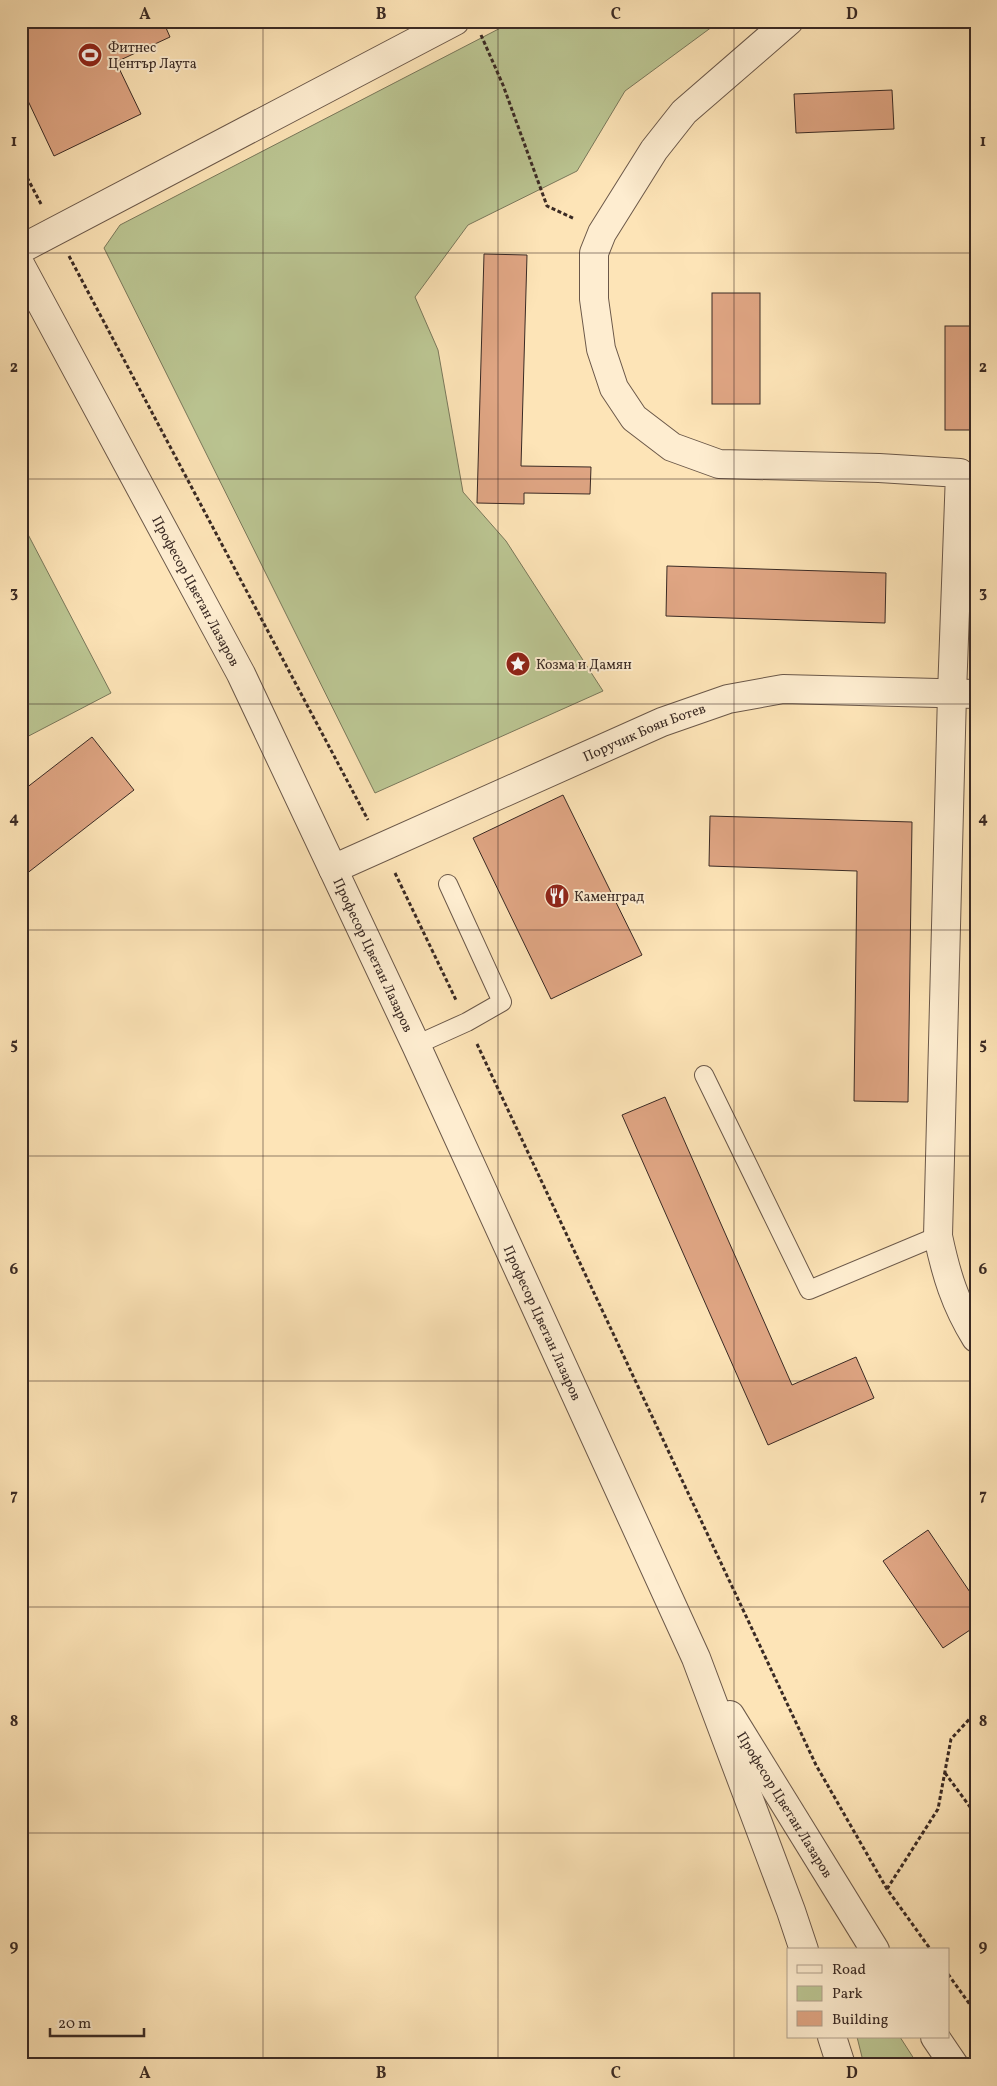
<svg xmlns="http://www.w3.org/2000/svg" width="997" height="2086" font-family="Vollkorn,serif">
  <style>
    .green { fill: #bbc592; stroke: #7a785b }
    .building { fill: #dfa583; stroke: #3a2a24 }
    .lines { fill: none; stroke-linecap: round; stroke-linejoin: round }
    .service-casing { stroke: #6b5849; stroke-width: 20 }
    .minor-casing { stroke: #6b5849; stroke-width: 30 }
    .tertiary-casing { stroke: #6b5849; stroke-width: 30 }
    .path { stroke: #3a2a24; stroke-width: 3; stroke-dasharray: 4 2.5; stroke-linecap: butt }
    .service { stroke: #feedd0; stroke-width: 18 }
    .minor { stroke: #feedd0; stroke-width: 28 }
    .tertiary { stroke: #feedd0; stroke-width: 28 }
    .grid { fill: none; stroke: #3a2a24; stroke-width: 1; stroke-opacity: 0.55 }
    .labels { text-anchor: middle; stroke-width: 4; stroke-linejoin: round; paint-order: stroke }
    .poi-label { font-size: 14px; fill: #3a2a24; stroke: #feedd0; text-anchor: start }
    .street-label { font-size: 14px; fill: #3a2a24; stroke: #feedd0 }
    .neatline { fill: none; stroke: #3a2a24; stroke-width: 2 }
    .grid-label { font-size: 16px; text-anchor: middle; font-weight: bold; fill: #3a2a24 }
  </style>
  <rect width="100%" height="100%" fill="#fde4b7"/>
  <filter id="stains"><feTurbulence type="fractalNoise" baseFrequency=".004" numOctaves="4"/><feColorMatrix values="0 0 0 0 .2 0 0 0 0 .09 0 0 0 0 .02 0 0 0 .5 -.17"/></filter>
  <radialGradient id="worn" r=".72"><stop offset=".6" stop-color="#630" stop-opacity="0"/><stop offset="1" stop-color="#630" stop-opacity=".3"/></radialGradient>
  <!-- green -->
  <g class="green">
    <path d="M514 21H720L625 91 577 171 468 225 415 297 438 350 463 492 506 541 603 691 375 793 104 248 120 225Z"/>
    <path d="M21 521 111 693 21 740Z"/>
    <path d="M857 2037H900L918 2065H864Z"/>
  </g>
  <!-- building -->
  <g class="building">
    <path d="M21 21H163L170 37 116 62 141 114 54 156 21 86Z"/>
    <path d="M892 90 894 129 796 133 794 94Z"/>
    <path d="M484 254 527 255 521 466 591 467 590 494 524 493V504L477 503Z"/>
    <rect x="712" y="293" width="48" height="111"/>
    <rect x="945" y="326" width="31" height="104"/>
    <path d="M667 566 886 573 885 623 666 616Z"/>
    <path d="M92 737 134 790 21 878V792Z"/>
    <path d="M563 795 642 955 551 999 473 838Z"/>
    <path d="M710 816 912 822 908 1102 854 1101 857 871 709 866Z"/>
    <path d="M665 1097 792 1385 856 1357 874 1398 768 1445 622 1115Z"/>
    <path d="M928 1530 976 1601V1626L943 1648 883 1561Z"/>
  </g>
  <g class="lines">
    <defs>
      <g id="service">
        <path d="M416 1045 467 1022 502 1002 448 884"/>
        <path d="M704 1075 809 1290 938 1236"/>
      </g>
      <g id="minor">
        <path d="M789 21 684 112 654 150 602 233 594 253V299L601 349 614 388 634 418 672 447 719 464 879 468 960 473 952 694 938 1236C946 1274 955 1304 976 1338"/>
        <path d="M21 249 455 21"/>
        <path id="s1" d="M333 869 662 722 728 699 783 689 976 694"/>
      </g>
      <g id="tertiary">
        <path id="s2" d="M21 266 241 674 416 1045 696 1658 791 1911 804 1950"/>
        <path id="s3" d="M730 1715 875 1950"/>
        <path d="M832 2037 841 2065"/>
        <path d="M935 2037 954 2065"/>
      </g>
    </defs>
    <!-- service casing -->
    <use href="#service" class="service-casing"/>
    <!-- minor casing -->
    <use href="#minor" class="minor-casing"/>
    <!-- tertiary casing -->
    <use href="#tertiary" class="tertiary-casing"/>
    <!-- path -->
    <g class="path">
      <path d="M481 35 503 85 547 206 575 219"/>
      <path d="M21 166 41 204"/>
      <path d="M69 256 368 820"/>
      <path d="M395 873 456 1000"/>
      <path d="M477 1044 816 1765 887 1889 931 1950"/>
      <path d="M945 1773 976 1815"/>
      <path d="M887 1889 938 1809 951 1739 976 1712"/>
      <path d="M948 1974 976 2013"/>
    </g>
    <!-- service -->
    <use href="#service" class="service"/>
    <!-- minor -->
    <use href="#minor" class="minor"/>
    <!-- tertiary -->
    <use href="#tertiary" class="tertiary"/>
  </g>
  <!-- grid -->
  <path class="grid" d="M263 21V2065M498 21V2065M734 21V2065M21 253H976M21 479H976M21 704H976M21 930H976M21 1156H976M21 1381H976M21 1607H976M21 1833H976"/>
  <!-- icons -->
  <defs>
    <symbol id="stadium-disc" viewBox="-11 -11 22 22"><circle r="9.5" fill="#8f2418" stroke="#feedd0"/><path d="M0-5a6.5 5 0 1 0 0 10a6.5 5 0 1 0 0-10ZM-3.5-1.8h7v3.6h-7Z" fill="#fff"/></symbol>
    <symbol id="sight-disc" viewBox="-11 -11 22 22"><circle r="9.5" fill="#8f2418" stroke="#feedd0"/><path d="M0-6L1.8-2.2L6-1.7L2.9 1.2L3.7 5.4L0 3.3L-3.7 5.4L-2.9 1.2L-6-1.7L-1.8-2.2Z" fill="#fff"/></symbol>
    <symbol id="restaurant-disc" viewBox="-11 -11 22 22"><circle r="9.5" fill="#8f2418" stroke="#feedd0"/><path d="M-5-6h1v4h1v-4h1v4h1v-4h1v5L-1.5 .5V6h-2V.5L-5-1ZM5-6V6H3V1.5H1.5Q1.5-4 5-6Z" fill="#fff"/></symbol>
  </defs>
  <g fill-rule="evenodd">
    <use href="#stadium-disc" x="76" y="41" width="28" height="28"/>
    <use href="#sight-disc" x="504" y="650" width="28" height="28"/>
    <use href="#restaurant-disc" x="543" y="882" width="28" height="28"/>
  </g>
  <g class="labels">
    <!-- poi labels -->
    <g class="poi-label">
      <text x="108" y="52">Фитнес<tspan x="108" dy="16">Център Лаута</tspan></text>
      <text x="536" y="669">Козма и Дамян</text>
      <text x="574" y="901">Каменград</text>
    </g>
    <!-- street labels -->
    <g class="street-label">
      <text dy="5" stroke="none"><textPath href="#s2" startOffset="369">Професор Цветан Лазаров</textPath></text>
      <text dy="5" stroke="none"><textPath href="#s1" startOffset="340">Поручик Боян Ботев</textPath></text>
      <text dy="5" stroke="none"><textPath href="#s2" startOffset="774">Професор Цветан Лазаров</textPath></text>
      <text dy="5" stroke="none"><textPath href="#s2" startOffset="1179">Професор Цветан Лазаров</textPath></text>
      <text dy="5" stroke="none"><textPath href="#s3" startOffset="105">Професор Цветан Лазаров</textPath></text>
    </g>
  </g>
  <!-- margin -->
  <rect width="997" height="2086" fill="none" stroke="#fde4b7" stroke-width="55"/>
  <!-- legend -->
  <rect x="787" y="1948" width="162" height="90" fill="#feedd0" stroke="#b09f8b"/>
  <rect x="797" y="1965" width="25" height="8" fill="#feedd0" stroke="#b09f8b"/>
  <text x="832" y="1974" font-size="15" fill="#3a2a24">Road</text>
  <rect x="797" y="1986" width="25" height="15" fill="#bbc592" stroke="#b09f8b"/>
  <text x="832" y="1998" font-size="15" fill="#3a2a24">Park</text>
  <rect x="797" y="2011" width="25" height="15" fill="#dfa583" stroke="#b09f8b"/>
  <text x="832" y="2024" font-size="15" fill="#3a2a24">Building</text>
  <!-- scale -->
  <path d="M50 2028v8h94v-8" fill="none" stroke="#3a2a24" stroke-width="2.5"/>
  <text x="58" y="2028" font-size="15" fill="#3a2a24" stroke="#feedd0" stroke-width="4" paint-order="stroke">20 m</text>
  <rect x="28" y="28" width="942" height="2030" class="neatline"/>
  <g class="grid-label">
    <text x="145" y="19">A</text>
    <text x="381" y="19">B</text>
    <text x="616" y="19">C</text>
    <text x="852" y="19">D</text>
    <text x="14" y="146">1</text>
    <text x="983" y="146">1</text>
    <text x="14" y="372">2</text>
    <text x="983" y="372">2</text>
    <text x="14" y="597">3</text>
    <text x="983" y="597">3</text>
    <text x="14" y="823">4</text>
    <text x="983" y="823">4</text>
    <text x="14" y="1049">5</text>
    <text x="983" y="1049">5</text>
    <text x="14" y="1274">6</text>
    <text x="983" y="1274">6</text>
    <text x="14" y="1500">7</text>
    <text x="983" y="1500">7</text>
    <text x="14" y="1726">8</text>
    <text x="983" y="1726">8</text>
    <text x="14" y="1951">9</text>
    <text x="983" y="1951">9</text>
    <text x="145" y="2078">A</text>
    <text x="381" y="2078">B</text>
    <text x="616" y="2078">C</text>
    <text x="852" y="2078">D</text>
  </g>
  <rect width="100%" height="100%" filter="url(#stains)"/>
  <rect width="100%" height="100%" fill="url(#worn)"/>
</svg>
